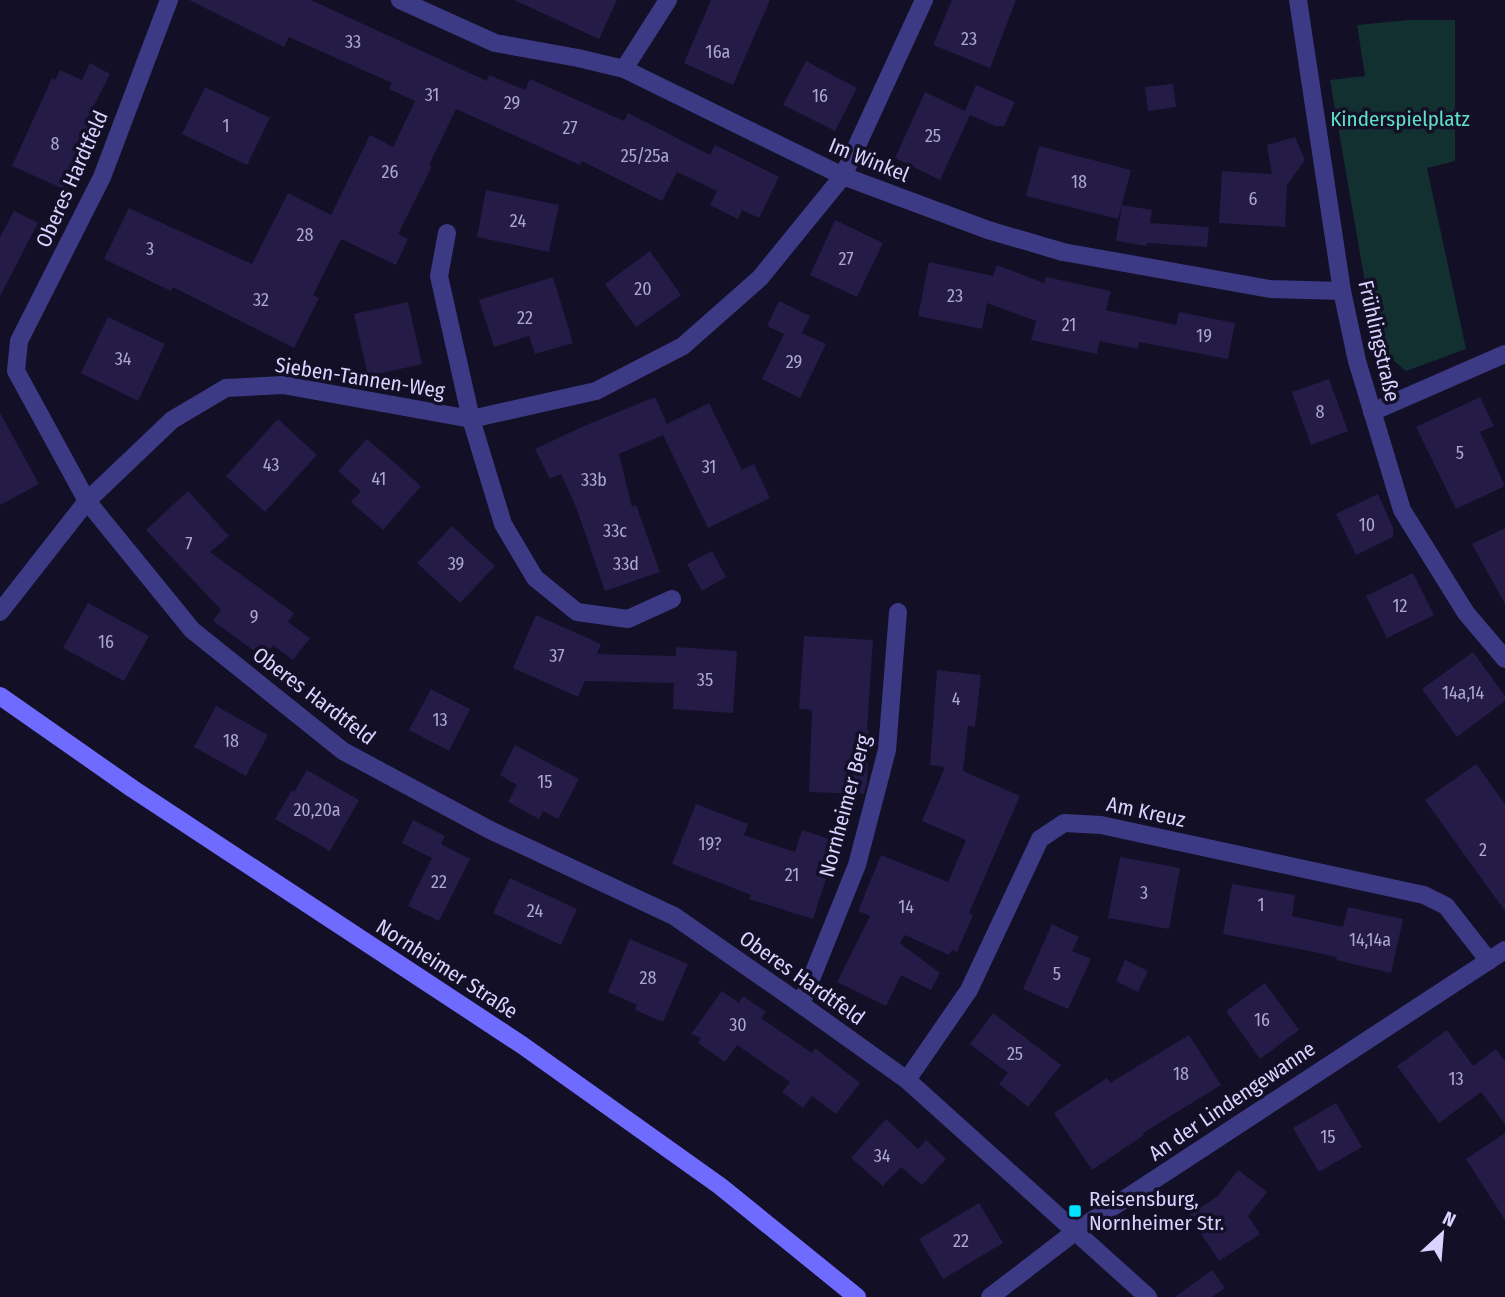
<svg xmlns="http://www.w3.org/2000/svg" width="1505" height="1297" font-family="'Fira Sans Condensed',sans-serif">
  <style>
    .green { fill: #12302f }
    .building { fill: #241b47 }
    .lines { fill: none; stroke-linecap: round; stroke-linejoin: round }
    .street { stroke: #3d3a85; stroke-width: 18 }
    .secondary { stroke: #6f6bff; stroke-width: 18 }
    .poi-dot { fill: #00e5ff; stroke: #130f26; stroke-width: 2.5 }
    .labels { text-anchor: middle; stroke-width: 7; stroke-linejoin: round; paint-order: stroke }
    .number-label { font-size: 18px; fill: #aca6d1 }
    .park-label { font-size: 21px; fill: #5fe0c0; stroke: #130f26 }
    .street-label { font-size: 21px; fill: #d9d4ff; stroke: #130f26 }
    .poi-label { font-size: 21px; fill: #d9d4ff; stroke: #130f26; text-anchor: start }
  </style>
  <rect width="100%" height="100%" fill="#130f26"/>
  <!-- green -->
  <path class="green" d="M1408 20H1455V161L1427 168 1466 349 1406 371 1376 346 1330 80 1365 76 1357 25Z"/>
  <!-- building -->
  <g class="building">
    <path d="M189 0H311L487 81 489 75 525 90 530 79 624 121 628 113 710 155 715 145 779 177 759 218 742 210 738 219 710 205 717 191 677 172 662 201 582 161 580 165 456 109 429 165 432 166 398 234 408 239 396 265 341 239 313 295 319 298 294 348 173 287 171 291 104 259 129 208 252 264 288 193 331 215 370 135 393 147 415 101 389 89 392 83 289 37 284 47Z"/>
    <path d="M514 0H617L599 39Z"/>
    <path d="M711 0H770L733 85 684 63Z"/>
    <path d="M952 0H1016L990 68 933 45Z"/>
    <path d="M806 61 857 88 835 131 783 105Z"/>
    <path d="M90 63 110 74 88 117 97 122 66 190 12 166 52 78 55 80 60 70 82 80Z"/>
    <path d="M1173 84 1176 107 1148 111 1145 87Z"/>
    <path d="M976 85 1015 102 1004 126H995L970 115 940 180 895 158 925 92 965 111Z"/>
    <path d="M205 87 270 118 247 165 182 134Z"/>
    <path d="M1295 137 1305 160 1287 185 1285 227 1219 223 1222 171 1272 174 1267 145Z"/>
    <path d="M1039 146 1131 170 1118 219 1026 196Z"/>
    <path d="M486 190 559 205 549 252 477 237Z"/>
    <path d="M1122 205 1152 210 1150 223 1209 227 1207 247 1147 243 1146 246 1116 241Z"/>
    <path d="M14 211 38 223 0 296V237Z"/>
    <path d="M835 220 883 243 857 297 810 275Z"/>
    <path d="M650 251 681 295 636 327 605 284Z"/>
    <path d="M929 262 993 276 997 265 1044 283 1046 277 1111 291 1106 310 1176 325 1179 312 1235 323 1228 359 1139 342 1138 349 1100 341 1097 354 1031 340 1036 321 987 303 982 329 918 316Z"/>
    <path d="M553 277 573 343 535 354 529 336 494 347 479 300Z"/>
    <path d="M779 301 810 316 802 333 826 344 800 398 762 379 784 334 767 326Z"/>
    <path d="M408 302 422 364 368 376 354 314Z"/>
    <path d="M108 317 165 344 138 401 81 373Z"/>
    <path d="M1329 379 1348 431 1311 445 1292 392Z"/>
    <path d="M655 397 667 424 709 403 742 470 754 464 770 498 708 528 663 435 619 454 632 507 636 505 660 572 605 591 576 507 561 474 550 479 535 449 584 426Z"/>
    <path d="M1480 397 1494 426 1480 432 1505 486 1456 509 1416 427Z"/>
    <path d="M0 413 39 484 0 505Z"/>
    <path d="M278 419 317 455 265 512 226 476Z"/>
    <path d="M367 439 421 486 383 530 351 502 361 491 338 471Z"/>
    <path d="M188 491 229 536 210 552 294 613 288 622 310 638 293 660 273 645 264 658 213 621 221 610 146 530Z"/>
    <path d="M1378 494 1393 528V537L1356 555 1336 514Z"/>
    <path d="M452 526 495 566 460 603 417 563Z"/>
    <path d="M1505 528V604L1472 544Z"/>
    <path d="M712 551 726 577 702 591 687 564Z"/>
    <path d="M1413 573 1434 615 1387 638 1366 596Z"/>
    <path d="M88 603 149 636 124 681 63 648Z"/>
    <path d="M536 615 601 644 597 654 676 656V647L737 651 733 713 673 709 674 683 585 681 578 697 513 668Z"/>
    <path d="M804 636 873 640 867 730H869L867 783 864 794 809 792 812 710 799 709Z"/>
    <path d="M1473 652 1505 696V701L1457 737 1422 689Z"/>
    <path d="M937 670 981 675 975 727 968 726 963 771 1020 796 969 913 973 915 957 952 952 950 949 955 905 935 900 943 940 973 931 990 901 975 886 1006 837 982 870 916 858 911 881 855 948 882 966 840 922 821 945 767 930 765Z"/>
    <path d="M431 689 470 709 449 751 409 730Z"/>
    <path d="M216 706 268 735 246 776 194 747Z"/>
    <path d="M515 745 579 779 558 819 543 811 539 819 508 802 517 785 500 775Z"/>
    <path d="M1476 764 1505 804V911L1425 800Z"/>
    <path d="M307 770 359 800 330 851 275 819 292 790 294 792Z"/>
    <path d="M696 804 748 824 744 835 795 852 802 830 838 842 813 919 749 899 751 895 672 864Z"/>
    <path d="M413 820 445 836 441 844 470 859 439 921 408 906 432 858 402 843Z"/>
    <path d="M1120 857 1180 868 1169 929 1108 918Z"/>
    <path d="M510 878 577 909 561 945 493 913Z"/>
    <path d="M1232 884 1295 895 1292 916 1343 927 1348 907 1403 919 1391 973 1336 960 1337 957 1309 951 1223 934Z"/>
    <path d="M1052 924 1079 937 1072 951 1091 959 1068 1009 1023 989Z"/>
    <path d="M630 939 688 964 663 1022 635 1010 637 1005 608 992Z"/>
    <path d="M1125 960 1148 971 1138 992 1116 981Z"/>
    <path d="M1265 983 1299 1030 1260 1059 1226 1011Z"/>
    <path d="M722 991 739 1003 743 996 766 1012 761 1018 812 1053 815 1048 860 1083 836 1114 812 1096 803 1108 782 1092 790 1082 737 1045 725 1062 698 1043 701 1038 691 1034Z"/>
    <path d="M993 1013 1061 1065 1028 1107 999 1084 1008 1073 970 1044Z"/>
    <path d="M1447 1030 1473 1066 1496 1049 1505 1061V1124L1481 1092 1439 1123 1397 1066Z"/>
    <path d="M1189 1035 1221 1085 1143 1133 1144 1135 1092 1170 1054 1113 1107 1078 1110 1083Z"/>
    <path d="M1336 1103 1362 1147 1319 1172 1293 1128Z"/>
    <path d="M886 1119 918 1149 926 1140 946 1159 922 1185 901 1167 883 1186 851 1158Z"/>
    <path d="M1505 1133V1220L1466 1159Z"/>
    <path d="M1238 1170 1267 1192 1248 1216 1260 1234 1219 1261 1189 1215 1218 1196Z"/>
    <path d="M979 1203 1003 1243 943 1279 919 1239Z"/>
    <path d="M1212 1270 1225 1288 1212 1297H1175Z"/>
  </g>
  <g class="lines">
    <!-- street -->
    <g class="street">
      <path d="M169 0 102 177 19 341 16 371 87 501 192 630 343 751 490 830 674 916 785 993 907 1080 1148 1297"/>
      <path d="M400 0 495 43 578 58 624 69 843 176 988 230 1063 252 1270 289 1342 291"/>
      <path d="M1298 0 1342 291 1357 361 1402 510 1466 613 1505 659"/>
      <path d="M624 69 668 0"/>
      <path d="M447 233 439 276 471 419 503 524 535 578 577 612 628 619 672 599"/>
      <path d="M1372 412 1505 354"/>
      <path d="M0 612 87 501 172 420 226 388 283 385 471 419 596 391 683 346 760 278 843 176 924 0"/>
      <path d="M801 1004 857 865 887 750 898 612"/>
      <path d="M907 1080 969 990 1040 839 1064 823 1101 825 1424 895 1446 906 1489 961"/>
      <path d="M990 1297 1076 1231 1505 950"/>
    </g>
    <!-- secondary -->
    <path class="secondary" d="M0 696 133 789 522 1045 720 1186 857 1297"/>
  </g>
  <!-- markers -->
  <rect class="poi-dot" x="1068" y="1204" width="14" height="14" rx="3.5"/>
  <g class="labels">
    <!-- number labels -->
    <g class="number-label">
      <text x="969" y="45">23</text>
      <text x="353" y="48">33</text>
      <text x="718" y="58">16a</text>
      <text x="432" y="101">31</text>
      <text x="820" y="102">16</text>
      <text x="512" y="109">29</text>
      <text x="226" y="132">1</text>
      <text x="570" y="134">27</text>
      <text x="933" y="142">25</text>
      <text x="55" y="150">8</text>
      <text x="645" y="162">25/25a</text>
      <text x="390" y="178">26</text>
      <text x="1079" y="188">18</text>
      <text x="1253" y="205">6</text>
      <text x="518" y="227">24</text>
      <text x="305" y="241">28</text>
      <text x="150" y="255">3</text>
      <text x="846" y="265">27</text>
      <text x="643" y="295">20</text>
      <text x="955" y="302">23</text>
      <text x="261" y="306">32</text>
      <text x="525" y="324">22</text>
      <text x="1069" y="331">21</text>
      <text x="1204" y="342">19</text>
      <text x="123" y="365">34</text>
      <text x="794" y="368">29</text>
      <text x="1320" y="418">8</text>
      <text x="1460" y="459">5</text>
      <text x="271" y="471">43</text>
      <text x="709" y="473">31</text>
      <text x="379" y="485">41</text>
      <text x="594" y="486">33b</text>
      <text x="1367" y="531">10</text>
      <text x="615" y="537">33c</text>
      <text x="189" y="550">7</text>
      <text x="456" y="570">39</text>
      <text x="626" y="570">33d</text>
      <text x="1400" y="612">12</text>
      <text x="254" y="623">9</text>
      <text x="106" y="648">16</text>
      <text x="557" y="662">37</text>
      <text x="705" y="686">35</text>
      <text x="1463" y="699">14a,14</text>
      <text x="956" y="705">4</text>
      <text x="440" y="726">13</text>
      <text x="231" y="747">18</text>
      <text x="545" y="788">15</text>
      <text x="317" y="816">20,20a</text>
      <text x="710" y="850">19?</text>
      <text x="1483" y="856">2</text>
      <text x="792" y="881">21</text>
      <text x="439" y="888">22</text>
      <text x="1144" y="899">3</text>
      <text x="1261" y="911">1</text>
      <text x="906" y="913">14</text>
      <text x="535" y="917">24</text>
      <text x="1370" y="946">14,14a</text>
      <text x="1057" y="980">5</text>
      <text x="648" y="984">28</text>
      <text x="1262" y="1026">16</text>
      <text x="738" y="1031">30</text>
      <text x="1015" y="1060">25</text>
      <text x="1181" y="1080">18</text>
      <text x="1456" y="1085">13</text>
      <text x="1328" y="1143">15</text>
      <text x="882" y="1162">34</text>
      <text x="961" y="1247">22</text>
    </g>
    <!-- park labels -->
    <g class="park-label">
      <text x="1400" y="126">Kinderspielplatz</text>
    </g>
    <!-- street labels -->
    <g class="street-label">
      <text transform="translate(869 160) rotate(22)" y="7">Im Winkel</text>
      <text transform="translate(72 179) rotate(-66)" y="7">Oberes Hardtfeld</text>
      <text transform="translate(1379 341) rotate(77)" y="7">Frühlingstraße</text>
      <text transform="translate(360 378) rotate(9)" y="7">Sieben-Tannen-Weg</text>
      <text transform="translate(314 696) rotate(37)" y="7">Oberes Hardtfeld</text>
      <text transform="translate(845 806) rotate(-75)" y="7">Nornheimer Berg</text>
      <text transform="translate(1146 812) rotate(12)" y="7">Am Kreuz</text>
      <text transform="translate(447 969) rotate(33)" y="7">Nornheimer Straße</text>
      <text transform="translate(802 978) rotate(35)" y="7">Oberes Hardtfeld</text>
      <text transform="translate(1232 1101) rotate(-34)" y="7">An der Lindengewanne</text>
    </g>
    <!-- poi labels -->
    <g class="poi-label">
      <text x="1089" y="1206">Reisensburg,<tspan x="1089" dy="24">Nornheimer Str.</tspan></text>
    </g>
  </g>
  <!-- north arrow -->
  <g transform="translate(1442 1234) rotate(26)" stroke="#130f26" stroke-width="5" paint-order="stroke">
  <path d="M0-5L12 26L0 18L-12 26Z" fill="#d9d4ff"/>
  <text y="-10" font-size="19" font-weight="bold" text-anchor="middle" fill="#d9d4ff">N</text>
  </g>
</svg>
